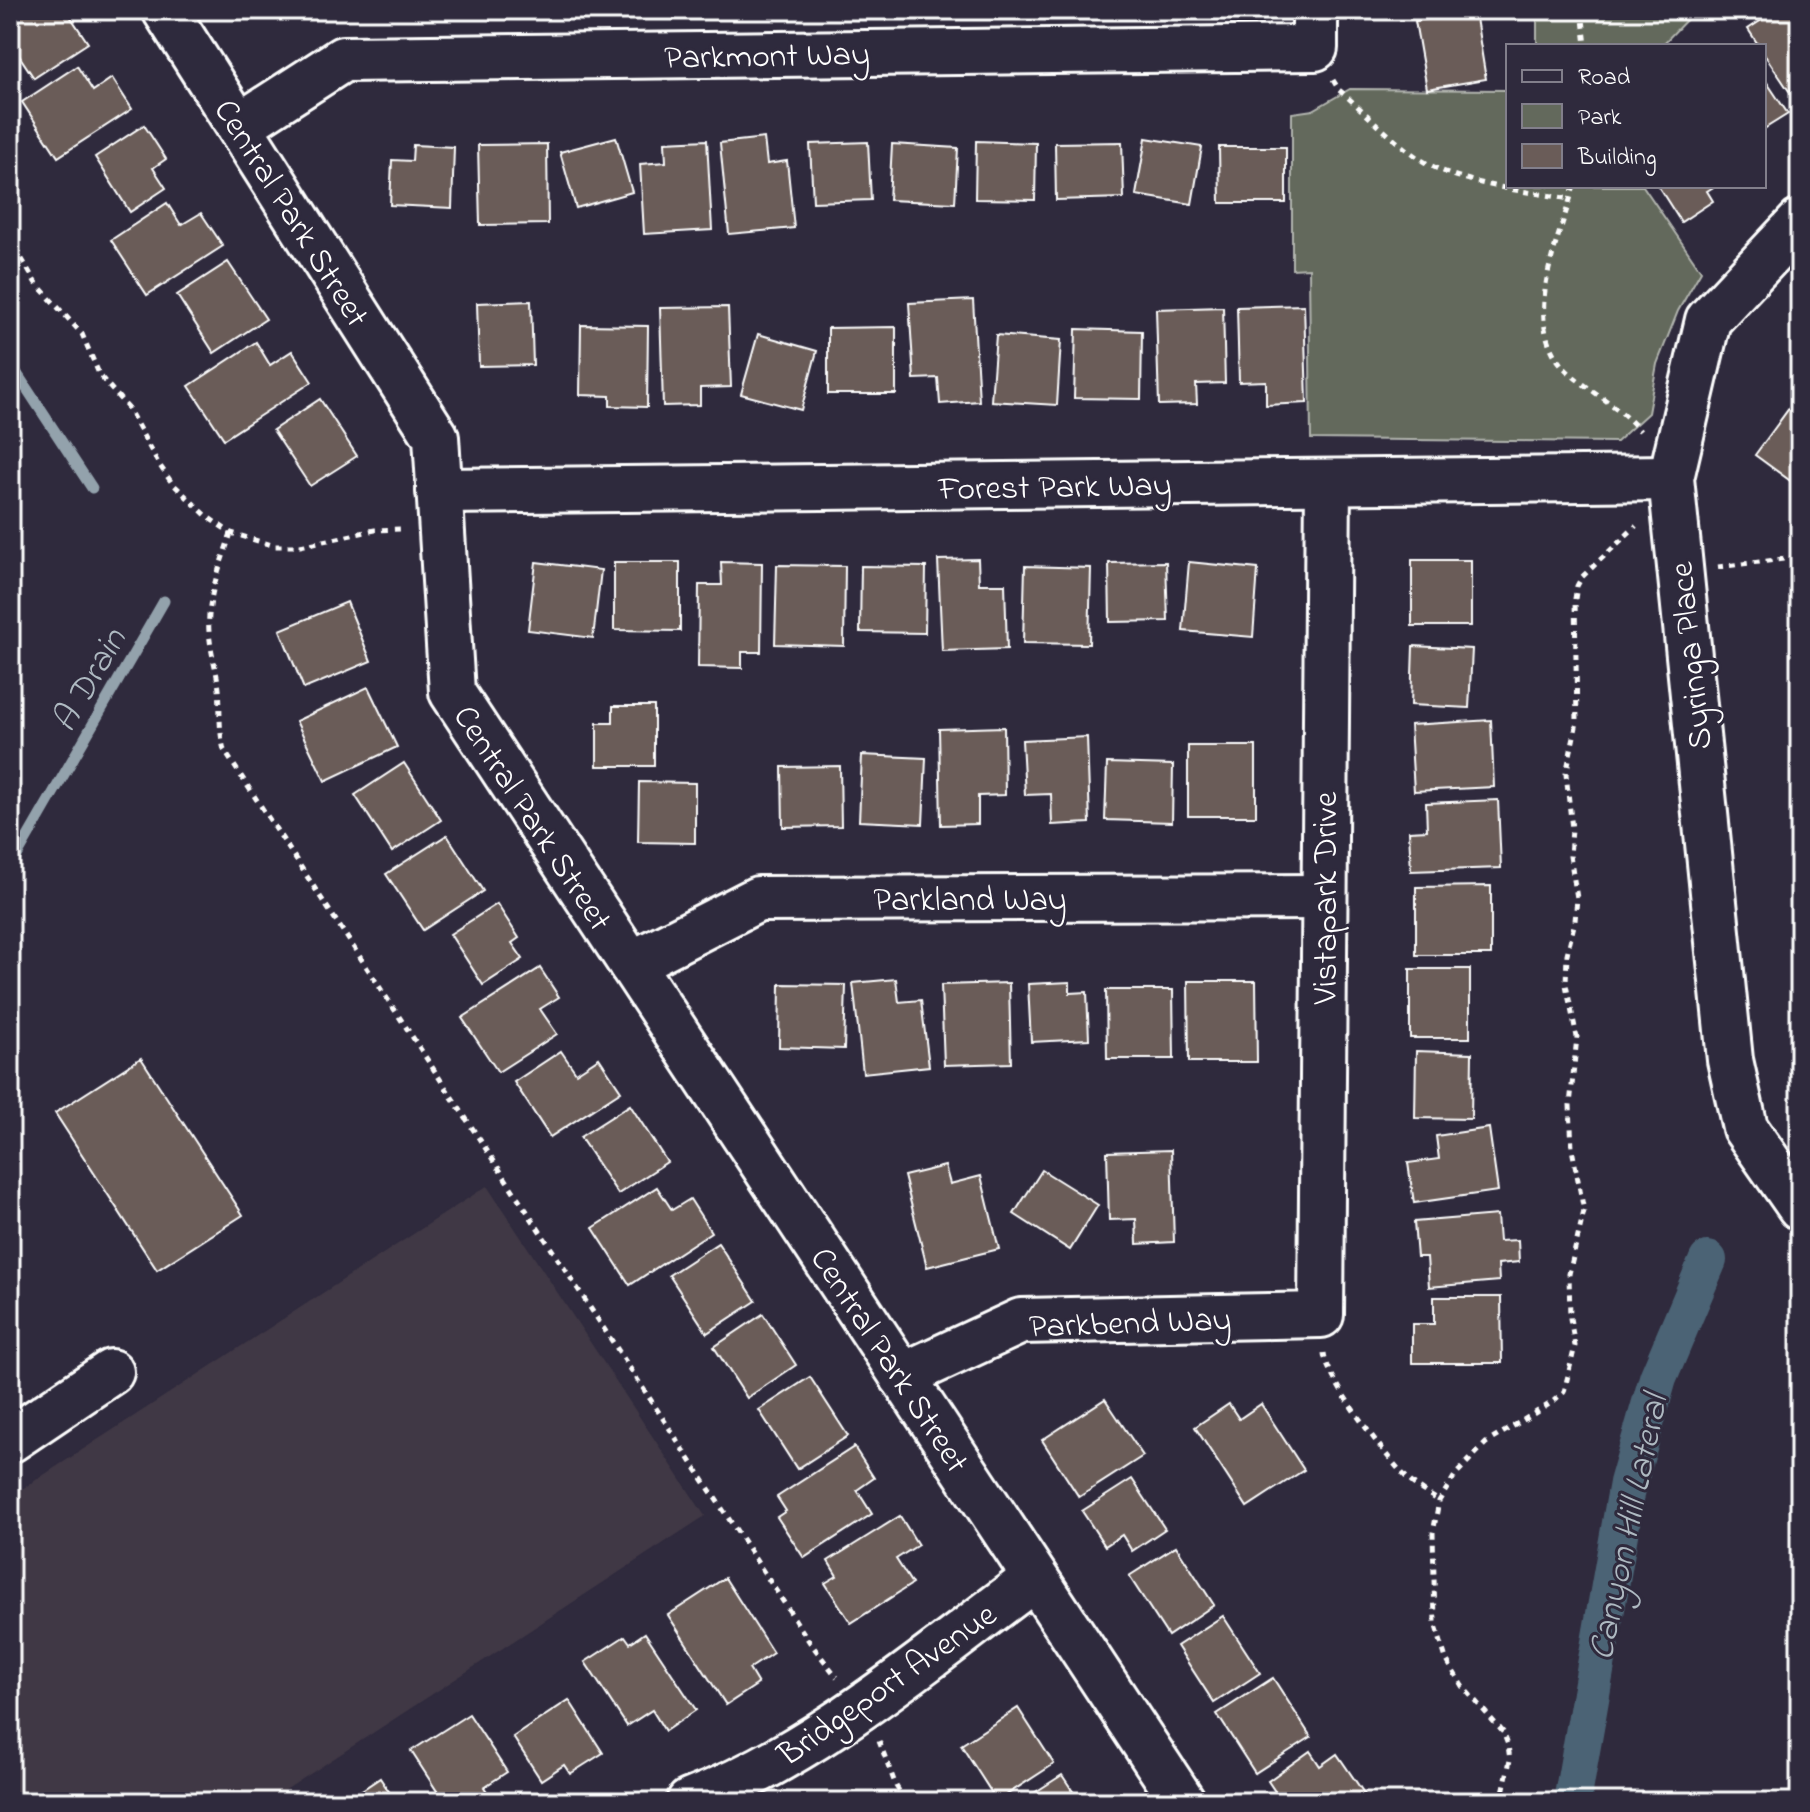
<svg xmlns="http://www.w3.org/2000/svg" width="1810" height="1812" font-family="'Indie Flower',sans-serif">
  <style>
    .built { fill: #413945 }
    .green { fill: #63695c; stroke: #b1b4ae; stroke-width: 2 }
    .lines { fill: none; stroke-linecap: round; stroke-linejoin: round }
    .stream { stroke: #93a2ac; stroke-width: 11 }
    .canal { stroke: #4b6475; stroke-width: 38 }
    .building { fill: #6a5c58; stroke: #fff; stroke-width: 2 }
    .minor-casing { stroke: #fff; stroke-width: 50 }
    .path { stroke: #fff; stroke-width: 5; stroke-dasharray: 6 6; stroke-linecap: butt }
    .minor { stroke: #2f2a3d; stroke-width: 44 }
    .labels { text-anchor: middle; stroke-width: 6; stroke-linejoin: round; paint-order: stroke }
    .street-label { font-size: 34px; fill: #fff; stroke: #2f2a3d }
    .water-label { font-size: 36px; font-style: italic; fill: #aeb9c1; stroke: #2f2a3d }
  </style>
  <rect width="100%" height="100%" fill="#2f2a3d"/>
  <filter id="ink" filterUnits="userSpaceOnUse"><feTurbulence type="fractalNoise" baseFrequency=".0125" numOctaves="2"/><feDisplacementMap in="SourceGraphic" scale="16" xChannelSelector="R" yChannelSelector="G"/><feConvolveMatrix kernelMatrix="1 2 1 2 8 2 1 2 1" color-interpolation-filters="sRGB"/></filter>
  <g filter="url(#ink)">
    <!-- built -->
    <path class="built" d="M487 1186 705 1516 267 1802H10V1497Z"/>
    <!-- green -->
    <g class="green">
      <path d="M1537 10H1696L1661 46H1537Z"/>
      <path d="M1350 89 1508 90V186H1643L1701 271 1678 311 1657 364 1648 413 1616 442 1311 439 1309 268 1292 269V113L1313 110Z"/>
    </g>
    <g class="lines">
      <!-- stream -->
      <g class="stream">
        <path d="M10 363 92 488"/>
        <path d="M10 868 164 601"/>
      </g>
      <!-- canal -->
      <path class="canal" d="M1572 1802 1628 1483 1658 1378 1708 1260"/>
    </g>
    <!-- building -->
    <g class="building">
      <path d="M18 10H66L88 43 34 78 10 42V16Z"/>
      <path d="M1777 10H1800V84L1789 91 1764 54V46H1759L1748 29Z"/>
      <path d="M1475 12 1486 79 1427 89 1415 21Z"/>
      <path d="M77 66 93 91 112 78 132 109 58 157 22 102Z"/>
      <path d="M1764 78 1788 114 1764 129Z"/>
      <path d="M144 125 166 159 153 168 166 188 130 212 95 157Z"/>
      <path d="M616 137 632 192 576 208 560 152Z"/>
      <path d="M764 138 767 164 787 161 794 228 729 234 720 143Z"/>
      <path d="M1146 138 1202 147 1192 204 1136 195Z"/>
      <path d="M707 140 712 230 644 234 640 164 666 162 665 142Z"/>
      <path d="M976 141 1036 143 1035 200 975 199Z"/>
      <path d="M868 142 871 200 813 202 810 144Z"/>
      <path d="M1122 142 1124 198 1056 200 1055 143Z"/>
      <path d="M547 144 548 224 480 225 478 145Z"/>
      <path d="M892 144 958 148 955 203 889 200Z"/>
      <path d="M413 145 454 147 452 208 390 205 392 160 412 161Z"/>
      <path d="M1219 147H1286V203H1220Z"/>
      <path d="M1658 186H1715L1707 191 1713 201 1681 222Z"/>
      <path d="M167 203 181 225 201 213 223 246 147 295 111 240Z"/>
      <path d="M228 262 266 319 214 353 177 295Z"/>
      <path d="M973 300 979 401 940 404 938 378 914 379 909 303Z"/>
      <path d="M531 301 533 365 479 366 477 303Z"/>
      <path d="M1304 305 1307 403 1266 405V381L1239 382 1237 307Z"/>
      <path d="M728 307 731 387 700 388V405L663 406 660 308Z"/>
      <path d="M1223 307 1225 383 1196 384 1197 404 1159 405 1156 309Z"/>
      <path d="M581 325 648 326 647 407 610 406V396L580 395Z"/>
      <path d="M896 327V394H828V328Z"/>
      <path d="M1076 329 1142 331 1141 399 1074 398Z"/>
      <path d="M758 334 817 351 801 410 741 394Z"/>
      <path d="M996 335 1061 340 1057 405 991 401Z"/>
      <path d="M256 342 270 365 292 351 312 382 224 439 189 386Z"/>
      <path d="M320 399 357 456 310 486 273 430Z"/>
      <path d="M1790 407 1800 414V488L1755 455Z"/>
      <path d="M978 559 979 584H1005L1007 649 942 651 938 560Z"/>
      <rect x="1412" y="560" width="59" height="66"/>
      <path d="M536 562 601 570 593 638 528 630Z"/>
      <path d="M614 562H680V631L614 630Z"/>
      <path d="M721 562 762 563 761 652H742V668L698 667 699 585H722Z"/>
      <path d="M1166 562 1168 621 1110 622 1109 563Z"/>
      <path d="M1189 562 1258 569 1253 637 1183 631Z"/>
      <path d="M777 565 845 566 844 646 775 644Z"/>
      <path d="M861 566 926 567 925 633 860 632Z"/>
      <path d="M1025 566 1091 568 1089 644 1023 643Z"/>
      <path d="M347 602 371 661 304 689 280 630Z"/>
      <path d="M1413 646 1472 649 1469 708 1411 705Z"/>
      <path d="M368 687 397 747 325 781 296 721Z"/>
      <path d="M613 706H654V766H597V723H613Z"/>
      <path d="M1491 720 1494 787 1414 791 1410 725Z"/>
      <path d="M1004 727 1005 795 978 796V824L941 825 939 729Z"/>
      <path d="M1087 737 1090 823 1052 825 1051 794 1025 795 1022 740Z"/>
      <rect x="1188" y="746" width="68" height="70"/>
      <path d="M862 755 926 758 923 824 859 821Z"/>
      <path d="M404 763 441 820 392 852 355 795Z"/>
      <path d="M1107 763 1173 765 1172 822 1105 820Z"/>
      <path d="M840 766 841 826 783 827 782 767Z"/>
      <path d="M639 782 695 783V843L638 842Z"/>
      <path d="M1498 800 1501 868 1411 871 1409 831 1427 830 1426 803Z"/>
      <path d="M447 835 483 891 423 930 386 874Z"/>
      <path d="M1491 886V955H1416V887Z"/>
      <path d="M497 904 519 938 512 943 523 959 483 985 450 934Z"/>
      <path d="M540 968 559 997 540 1009 557 1034 498 1072 462 1018Z"/>
      <rect x="1410" y="969" width="60" height="69"/>
      <path d="M896 979 899 1002 921 1000 929 1066 863 1073 853 983Z"/>
      <path d="M1188 981H1256L1257 1062H1189Z"/>
      <path d="M1070 982V993L1087 992 1089 1039 1031 1042 1028 984Z"/>
      <path d="M1009 983 1011 1063 944 1065 941 985Z"/>
      <path d="M780 984 846 985 844 1049 779 1047Z"/>
      <path d="M1106 990H1173L1174 1059H1107Z"/>
      <path d="M561 1051 576 1073 599 1058 621 1091 550 1137 514 1082Z"/>
      <path d="M1416 1051 1472 1053 1471 1119 1415 1118Z"/>
      <path d="M141 1058 243 1215 157 1270 55 1113Z"/>
      <path d="M630 1105 667 1162 618 1194 580 1137Z"/>
      <path d="M1489 1128 1498 1191 1414 1203 1408 1163 1439 1159 1436 1136Z"/>
      <path d="M1171 1150 1174 1242 1137 1244 1136 1219 1109 1220 1107 1152Z"/>
      <path d="M945 1166 950 1184 981 1176 999 1249 927 1267 904 1176Z"/>
      <path d="M1042 1170 1098 1205 1070 1250 1014 1214Z"/>
      <path d="M657 1187 672 1210 690 1199 711 1232 630 1285 593 1228Z"/>
      <path d="M1497 1215 1499 1241 1518 1240 1519 1262 1498 1264 1499 1281 1429 1287 1427 1257H1417L1414 1222Z"/>
      <path d="M718 1243 756 1301 707 1333 669 1275Z"/>
      <path d="M1434 1297H1501L1502 1363H1412V1324H1434Z"/>
      <path d="M763 1314 796 1365 747 1398 714 1347Z"/>
      <path d="M810 1377 848 1436 797 1469 759 1410Z"/>
      <path d="M1105 1399 1143 1456 1079 1497 1042 1440Z"/>
      <path d="M1229 1404 1239 1419 1261 1404 1304 1470 1247 1507 1195 1427Z"/>
      <path d="M854 1447 874 1478 857 1490 872 1514 804 1558 777 1517 786 1511 777 1497Z"/>
      <path d="M1132 1479 1165 1529 1132 1551 1122 1535 1105 1546 1082 1511Z"/>
      <path d="M900 1516 918 1545 896 1559 912 1584 851 1623 825 1583 837 1576 828 1561Z"/>
      <path d="M1176 1546 1214 1605 1168 1636 1129 1576Z"/>
      <path d="M725 1578 773 1653 749 1669 758 1684 726 1705 668 1615Z"/>
      <path d="M1223 1616 1260 1673 1214 1703 1177 1646Z"/>
      <path d="M645 1633 696 1710 665 1731 652 1710 627 1726 585 1662 625 1636 630 1643Z"/>
      <path d="M1273 1678 1311 1737 1255 1773 1217 1714Z"/>
      <path d="M569 1700 603 1753 570 1774 564 1765 541 1780 513 1737Z"/>
      <path d="M1018 1708 1054 1764 997 1801 961 1745Z"/>
      <path d="M469 1714 507 1772 484 1787 494 1802H444L411 1751Z"/>
      <path d="M1310 1751 1320 1766 1337 1754 1370 1802H1282L1268 1781Z"/>
      <path d="M1062 1775 1080 1802H1020Z"/>
      <path d="M380 1778 396 1802H344Z"/>
    </g>
    <g class="lines">
      <defs>
        <g id="minor">
          <path d="M165 10 436 437 452 692 1183 1802"/>
          <path d="M239 126 343 59 1315 48V10"/>
          <path d="M1800 222 1708 320 1671 478 1730 1060 1745 1128 1800 1207"/>
          <path d="M439 491 1671 478"/>
          <path d="M631 964 758 899 1324 897"/>
          <path d="M902 1376 1021 1321 1321 1315 1328 482"/>
          <path d="M10 1440 111 1372"/>
          <path d="M689 1802C816 1754 926 1658 1035 1578"/>
        </g>
      </defs>
      <!-- minor casing -->
      <use href="#minor" class="minor-casing"/>
      <!-- path -->
      <g class="path">
        <path d="M1582 10 1586 46"/>
        <path d="M1333 80 1339 90C1368 114 1403 153 1436 168 1477 187 1527 191 1570 199"/>
        <path d="M1574 186C1558 244 1515 330 1573 376 1596 395 1621 408 1640 431"/>
        <path d="M10 238 35 282 82 334 100 376 128 408 158 463 172 483 209 518 231 533 275 546H300L375 530 403 529"/>
        <path d="M231 533C220 567 204 604 210 640 212 657 217 672 219 689 221 711 218 726 224 750L811 1644 837 1677"/>
        <path d="M1718 567 1800 557"/>
        <path d="M1324 1353C1326 1378 1387 1459 1408 1479 1416 1487 1428 1494 1439 1501"/>
        <path d="M879 1741 896 1786 906 1802"/>
        <path d="M1501 1802 1510 1760 1508 1745 1503 1732 1462 1686 1446 1659 1435 1623 1433 1533 1439 1501 1456 1474 1486 1443 1551 1403 1564 1392 1575 1346 1570 1318 1569 1274 1584 1211 1572 1149 1570 1105 1577 1037 1566 985 1567 954 1575 921 1577 898 1570 856 1572 829 1566 774 1577 722 1575 599 1577 586 1582 577 1636 526"/>
      </g>
      <!-- minor -->
      <use href="#minor" class="minor"/>
    </g>
  </g>
  <g class="labels">
    <!-- street labels -->
    <g class="street-label">
      <text transform="translate(767 54) rotate(-1)" y="12">Parkmont Way</text>
      <text transform="translate(293 212) rotate(58)" y="12">Central Park Street</text>
      <text transform="translate(1055 485) rotate(-1)" y="12">Forest Park Way</text>
      <text transform="translate(1689 656) rotate(-96)" y="12">Syringa Place</text>
      <text transform="translate(534 817) rotate(57)" y="12">Central Park Street</text>
      <text x="970" y="910">Parkland Way</text>
      <text transform="translate(1324 898) rotate(-90)" y="12">Vistapark Drive</text>
      <text transform="translate(1130 1321) rotate(-2)" y="12">Parkbend Way</text>
      <text transform="translate(891 1359) rotate(57)" y="12">Central Park Street</text>
      <text transform="translate(886 1683) rotate(-35)" y="12">Bridgeport Avenue</text>
    </g>
    <!-- water labels -->
    <g class="water-label">
      <text transform="translate(87 679) rotate(-60)" y="13">A Drain</text>
      <text transform="translate(1626 1527) rotate(-78)" y="13">Canyon Hill Lateral</text>
    </g>
  </g>
  <!-- margin -->
  <rect width="1810" height="1812" fill="none" stroke="#2f2a3d" stroke-width="40"/>
  <rect x="20" y="20" width="1770" height="1772" fill="none" stroke="#fff" stroke-width="3" filter="url(#ink)"/>
  <!-- legend -->
  <rect x="1506" y="44" width="260" height="144" fill="#2f2a3d" stroke="#827f8b" stroke-width="2"/>
  <rect x="1522" y="70" width="40" height="12" fill="#2f2a3d" stroke="#827f8b" stroke-width="2"/>
  <text x="1578" y="84" font-size="24" fill="#ffffff">Road</text>
  <rect x="1522" y="104" width="40" height="24" fill="#63695c" stroke="#827f8b" stroke-width="2"/>
  <text x="1578" y="124" font-size="24" fill="#ffffff">Park</text>
  <rect x="1522" y="144" width="40" height="24" fill="#6a5c58" stroke="#827f8b" stroke-width="2"/>
  <text x="1578" y="164" font-size="24" fill="#ffffff">Building</text>
</svg>
